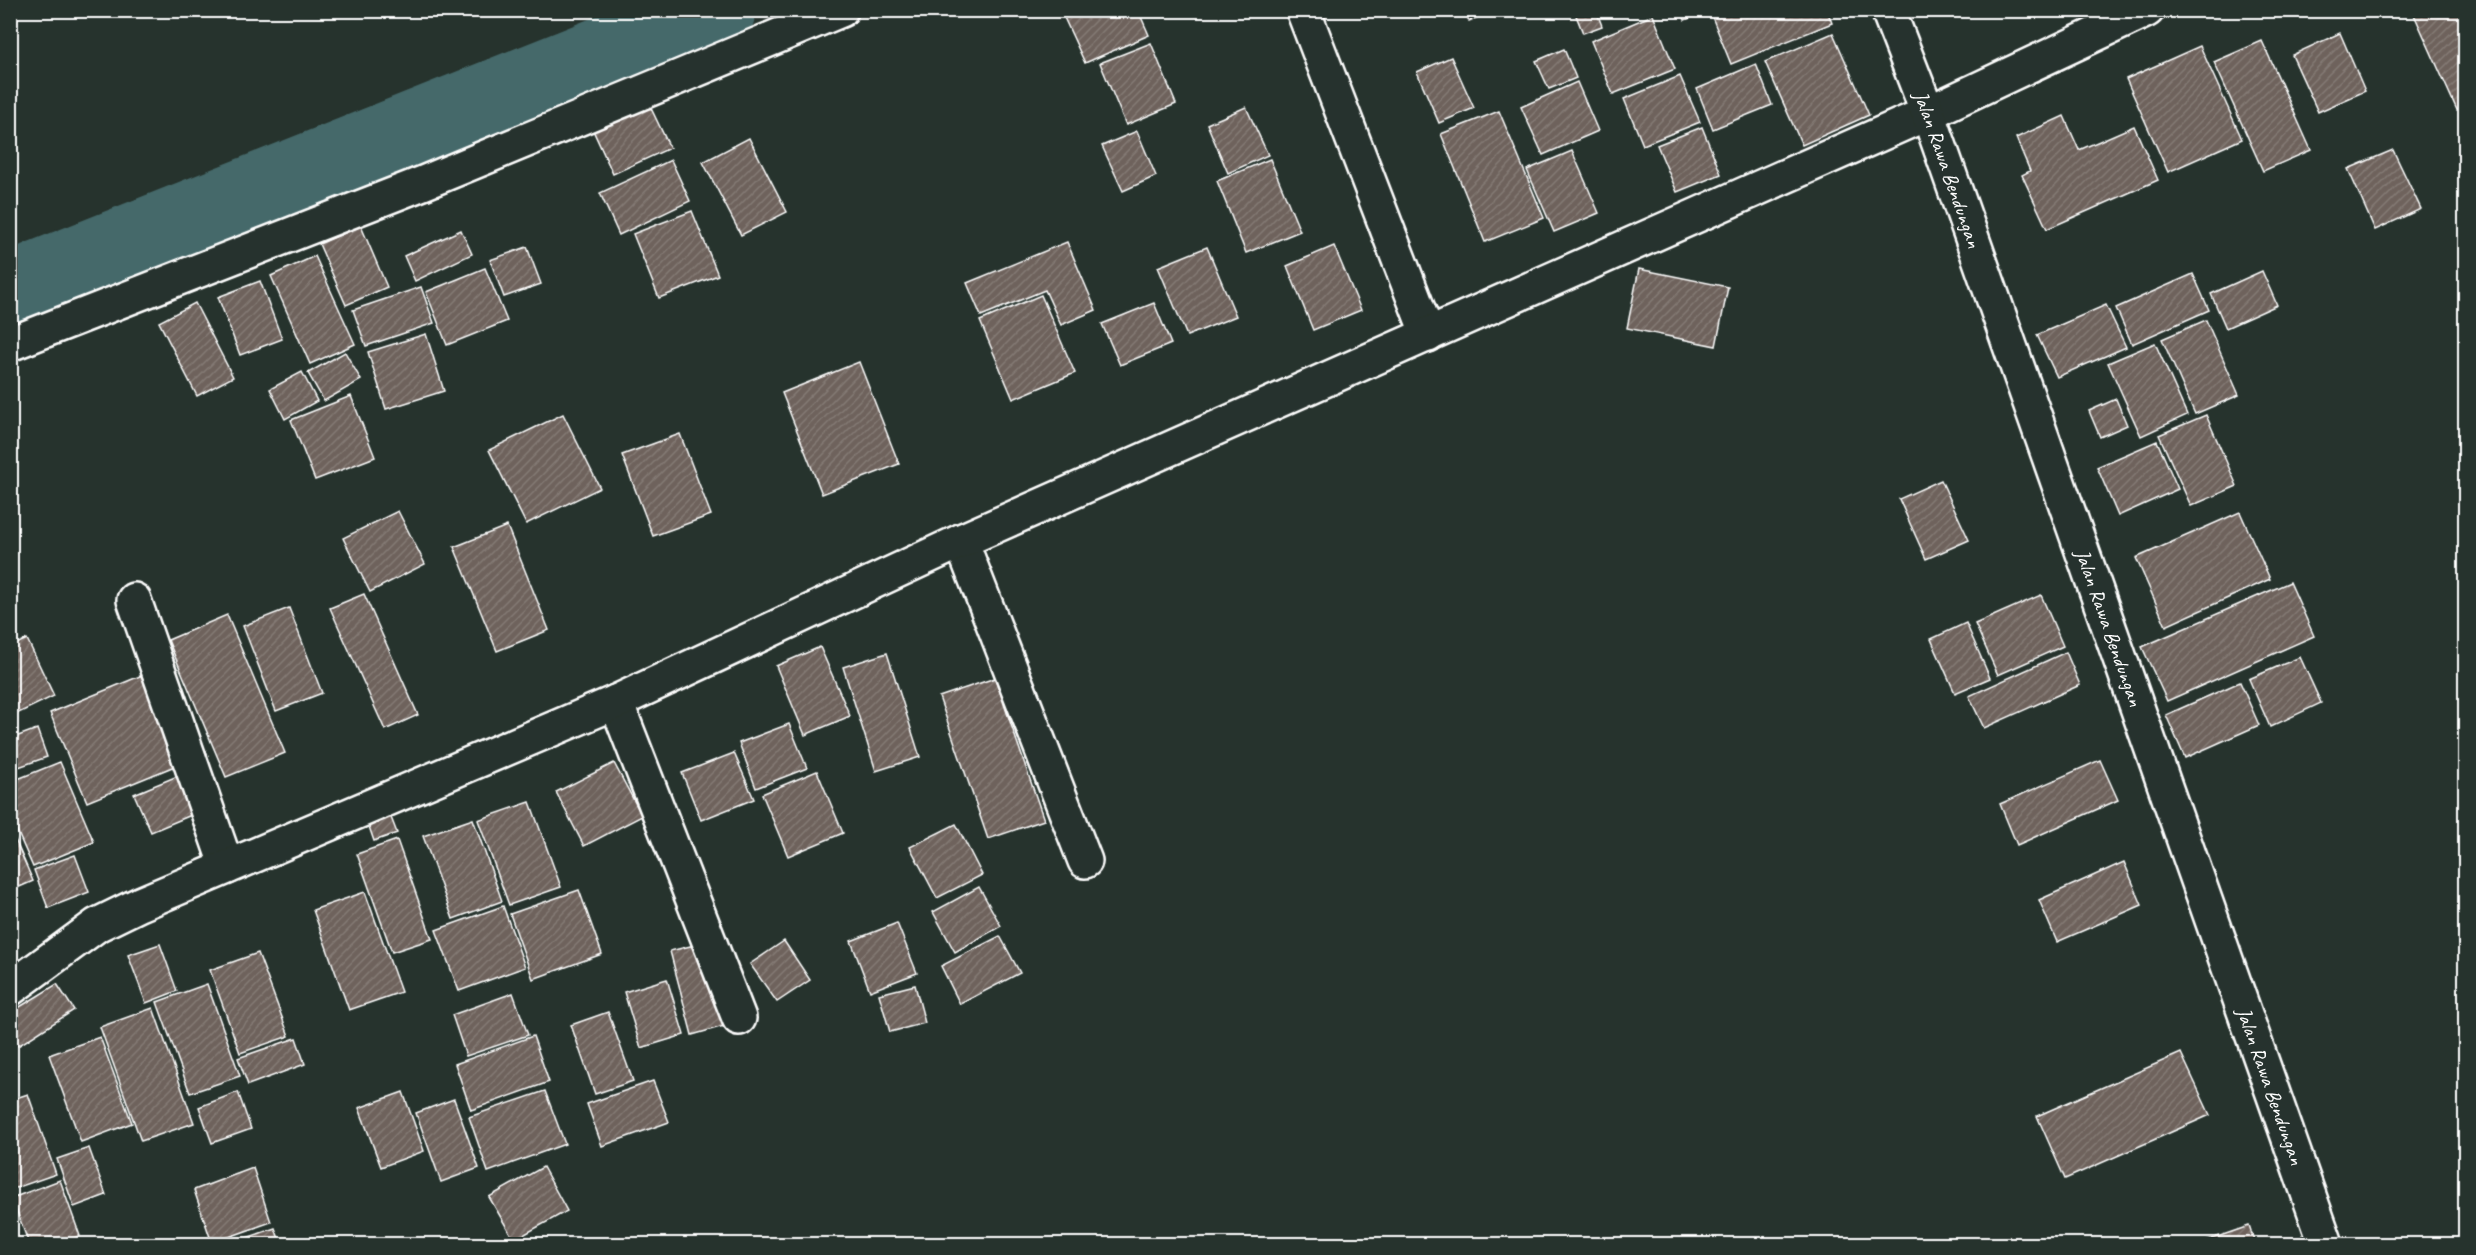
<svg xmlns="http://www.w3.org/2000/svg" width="2476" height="1255" font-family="Caveat,sans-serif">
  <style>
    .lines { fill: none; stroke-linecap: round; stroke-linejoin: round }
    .river { stroke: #45696a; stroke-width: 78 }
    .building { fill: url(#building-hatch); stroke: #fff; stroke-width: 1.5 }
    .minor-casing { stroke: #fff; stroke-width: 38 }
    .tertiary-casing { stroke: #fff; stroke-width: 38 }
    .minor { stroke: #26332d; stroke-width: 33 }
    .tertiary { stroke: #26332d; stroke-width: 33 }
    .labels { text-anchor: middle; stroke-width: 5; stroke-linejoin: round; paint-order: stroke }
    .street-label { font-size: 21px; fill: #fff; stroke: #26332d }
  </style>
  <defs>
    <pattern id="building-hatch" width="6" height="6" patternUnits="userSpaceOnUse" patternTransform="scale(1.5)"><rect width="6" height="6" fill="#6e625c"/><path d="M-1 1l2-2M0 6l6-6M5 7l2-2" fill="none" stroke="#847a74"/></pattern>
  </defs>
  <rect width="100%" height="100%" fill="#26332d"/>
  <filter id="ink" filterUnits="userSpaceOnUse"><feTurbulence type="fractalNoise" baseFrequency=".0167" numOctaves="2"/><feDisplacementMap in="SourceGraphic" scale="12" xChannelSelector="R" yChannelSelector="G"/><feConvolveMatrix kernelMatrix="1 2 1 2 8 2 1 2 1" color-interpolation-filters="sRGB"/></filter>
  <g filter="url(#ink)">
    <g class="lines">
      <!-- river -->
      <path class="river" d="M10 293 43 278 717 10"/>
    </g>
    <!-- building -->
    <g class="building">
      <path d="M1138 10 1149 35 1085 63 1061 11Z"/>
      <path d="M1464 10H1495L1469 21Z"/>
      <path d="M1579 10H1596L1602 26 1583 33 1575 13Z"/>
      <path d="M1681 10H1710L1685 20Z"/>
      <path d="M1727 10H1827L1832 23 1731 64 1712 17Z"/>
      <path d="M2412 10H2466V106L2457 110Z"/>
      <path d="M1653 15 1675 69 1613 94 1591 41Z"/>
      <path d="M1833 33 1869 115 1802 145 1765 62Z"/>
      <path d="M2340 33 2365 91 2318 112 2292 55Z"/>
      <path d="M2262 41 2311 150 2263 171 2214 62Z"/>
      <path d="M1151 43 1176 104 1126 125 1100 63Z"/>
      <path d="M2200 46 2242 139 2168 172 2126 79Z"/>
      <path d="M1564 49 1576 78 1549 89 1536 61Z"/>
      <path d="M1451 57 1474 108 1439 123 1417 72Z"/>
      <path d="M1756 64 1772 105 1713 129 1697 89Z"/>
      <path d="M1680 76 1700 122 1643 145 1624 99Z"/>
      <path d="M1577 82 1598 131 1543 155 1521 107Z"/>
      <path d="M648 102 670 148 613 174 592 128Z"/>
      <path d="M1246 107 1268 155 1228 173 1207 124Z"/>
      <path d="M1499 111 1544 218 1485 242 1441 134Z"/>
      <path d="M2064 116 2079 150 2134 126 2158 180 2047 229 2022 175 2030 171 2016 138Z"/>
      <path d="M1702 127 1721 174 1677 192 1657 145Z"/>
      <path d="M1137 131 1156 176 1123 191 1102 146Z"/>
      <path d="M749 138 787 212 741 235 703 162Z"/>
      <path d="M2393 150 2421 209 2375 230 2348 169Z"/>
      <path d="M1572 151 1599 213 1554 232 1527 170Z"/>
      <path d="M1270 159 1300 231 1246 253 1217 181Z"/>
      <path d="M671 160 690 201 619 235 600 193Z"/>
      <path d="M692 211 718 275 659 298 633 234Z"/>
      <path d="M361 226 387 287 346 305 319 244Z"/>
      <path d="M461 230 472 254 415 281 404 256Z"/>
      <path d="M1067 242 1096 310 1061 325 1045 290 981 316 967 283Z"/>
      <path d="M1334 246 1361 310 1313 330 1287 266Z"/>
      <path d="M527 247 541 284 504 297 490 260Z"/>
      <path d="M1207 247 1236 316 1187 336 1158 267Z"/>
      <path d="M315 256 355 344 310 364 271 276Z"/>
      <path d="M485 268 507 321 447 345 426 292Z"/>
      <path d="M1639 269 1728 287 1716 346 1627 328Z"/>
      <path d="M2262 271 2277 305 2226 328 2211 294Z"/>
      <path d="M2193 274 2209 310 2132 344 2116 308Z"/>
      <path d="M260 281 282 339 240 355 218 297Z"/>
      <path d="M421 287 434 323 366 346 353 310Z"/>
      <path d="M1041 295 1075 373 1013 399 980 321Z"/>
      <path d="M195 303 233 377 197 396 159 322Z"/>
      <path d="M1154 303 1171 344 1120 365 1102 324Z"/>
      <path d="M2106 305 2126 347 2057 377 2037 335Z"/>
      <path d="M2206 320 2239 395 2195 414 2162 339Z"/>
      <path d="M426 334 444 391 386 409 368 352Z"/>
      <path d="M2155 343 2187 415 2141 436 2108 363Z"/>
      <path d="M345 352 361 380 324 401 308 373Z"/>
      <path d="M859 362 899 464 822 494 782 393Z"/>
      <path d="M302 372 317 401 285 419 270 389Z"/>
      <path d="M351 396 375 457 315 480 291 420Z"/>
      <path d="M2116 399 2127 425 2100 437 2089 411Z"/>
      <path d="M563 414 600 488 526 524 489 450Z"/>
      <path d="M2206 415 2237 486 2191 506 2159 435Z"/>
      <path d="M680 434 711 515 653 536 622 455Z"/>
      <path d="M2157 441 2178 489 2118 516 2097 467Z"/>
      <path d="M1941 480 1969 540 1926 559 1899 499Z"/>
      <path d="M398 511 425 564 370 592 343 538Z"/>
      <path d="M2240 512 2270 579 2166 626 2136 558Z"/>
      <path d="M507 526 549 630 497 651 454 547Z"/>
      <path d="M2290 582 2314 636 2167 701 2142 647Z"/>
      <path d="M364 594 418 715 385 730 330 608Z"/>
      <path d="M2041 595 2063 646 1998 675 1975 624Z"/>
      <path d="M289 608 322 693 276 711 243 626Z"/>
      <path d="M227 615 285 753 226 777 168 640Z"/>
      <path d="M1966 623 1990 678 1955 693 1931 639Z"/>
      <path d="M27 639 54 696 10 717V647Z"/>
      <path d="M820 647 850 716 805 735 776 666Z"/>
      <path d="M2066 652 2080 685 1984 728 1969 696Z"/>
      <path d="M887 653 920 757 876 771 843 667Z"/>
      <path d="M2300 657 2321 703 2270 727 2249 679Z"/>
      <path d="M145 674 182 763 87 802 50 713Z"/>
      <path d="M995 678 1044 820 988 839 939 697Z"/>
      <path d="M2240 682 2259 725 2185 758 2166 715Z"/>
      <path d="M789 724 807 768 756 788 739 743Z"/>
      <path d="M37 729 47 757 10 770V739Z"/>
      <path d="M734 753 754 799 701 820 682 773Z"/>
      <path d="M2100 760 2118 800 2017 845 2000 804Z"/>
      <path d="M60 762 94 842 33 867 10 815V782Z"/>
      <path d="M614 763 642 816 584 846 556 792Z"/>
      <path d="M817 771 843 833 788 856 762 794Z"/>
      <path d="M180 775 196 813 151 832 134 794Z"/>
      <path d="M530 802 561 887 509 905 478 820Z"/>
      <path d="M387 807 397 833 374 841 365 815Z"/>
      <path d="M473 819 502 901 453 919 423 836Z"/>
      <path d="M956 824 982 875 937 898 910 847Z"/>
      <path d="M10 828 33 881 10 891Z"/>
      <path d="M397 840 432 939 392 952 357 854Z"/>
      <path d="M75 855 89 892 48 908 34 870Z"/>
      <path d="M2124 862 2142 905 2057 942 2039 900Z"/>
      <path d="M979 887 1001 926 955 952 933 912Z"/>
      <path d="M579 890 602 954 533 979 510 914Z"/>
      <path d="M365 892 401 992 349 1010 313 910Z"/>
      <path d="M503 906 525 967 459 991 436 930Z"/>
      <path d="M897 923 917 973 870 991 851 941Z"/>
      <path d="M1000 936 1020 973 960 1004 941 966Z"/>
      <path d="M784 941 810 980 777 1002 750 964Z"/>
      <path d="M703 943 724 1026 692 1035 670 951Z"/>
      <path d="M160 944 177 991 146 1003 128 955Z"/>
      <path d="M258 953 289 1036 240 1053 210 970Z"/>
      <path d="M667 979 684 1035 641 1048 624 992Z"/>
      <path d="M57 984 74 1010 18 1046 10 1034V1013Z"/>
      <path d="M207 984 240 1076 190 1093 157 1002Z"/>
      <path d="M915 985 925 1023 890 1032 879 994Z"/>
      <path d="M513 993 528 1035 466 1056 452 1015Z"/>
      <path d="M153 1008 194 1123 141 1141 100 1027Z"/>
      <path d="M608 1012 633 1081 595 1094 571 1025Z"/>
      <path d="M533 1036 549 1082 471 1110 455 1064Z"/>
      <path d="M100 1037 132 1123 81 1142 49 1055Z"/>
      <path d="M296 1038 305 1064 248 1085 238 1058Z"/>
      <path d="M2181 1053 2210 1115 2065 1179 2037 1116Z"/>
      <path d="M653 1081 669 1122 602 1146 587 1104Z"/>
      <path d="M545 1091 565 1144 488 1172 469 1117Z"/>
      <path d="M238 1092 251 1129 212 1143 199 1107Z"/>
      <path d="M403 1092 424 1151 381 1167 359 1108Z"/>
      <path d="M28 1094 56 1174 10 1190V1100Z"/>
      <path d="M454 1099 479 1168 441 1182 416 1113Z"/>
      <path d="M89 1148 106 1195 74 1207 57 1159Z"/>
      <path d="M543 1167 567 1211 514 1240 489 1197Z"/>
      <path d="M253 1168 271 1222 212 1243 194 1190Z"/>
      <path d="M60 1180 80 1236 55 1244H29L12 1198Z"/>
      <path d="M2249 1226 2255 1244H2197Z"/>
      <path d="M275 1228 281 1244H229Z"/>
    </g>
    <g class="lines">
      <defs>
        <g id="minor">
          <path d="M1303 10 1428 335"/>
          <path d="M10 344 423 183 841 10"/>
          <path d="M961 541 1085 861"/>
          <path d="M134 600 227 867"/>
          <path d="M616 702 739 1018"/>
          <path d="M10 989 97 925 140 904 616 702 961 541 1928 113 2147 10"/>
        </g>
        <g id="tertiary">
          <path id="s1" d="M1888 10 1928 113 2326 1244"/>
        </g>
      </defs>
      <!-- minor casing -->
      <use href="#minor" class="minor-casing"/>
      <!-- tertiary casing -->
      <use href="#tertiary" class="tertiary-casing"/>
      <!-- minor -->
      <use href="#minor" class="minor"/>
      <!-- tertiary -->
      <use href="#tertiary" class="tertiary"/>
    </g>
  </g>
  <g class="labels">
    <!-- street labels -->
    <g class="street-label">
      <text dy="7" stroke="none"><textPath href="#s1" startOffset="170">Jalan Rawa Bendungan</textPath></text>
      <text dy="7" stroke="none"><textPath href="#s1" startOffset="656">Jalan Rawa Bendungan</textPath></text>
      <text dy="7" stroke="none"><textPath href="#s1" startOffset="1142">Jalan Rawa Bendungan</textPath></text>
    </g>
  </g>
  <!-- margin -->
  <rect width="2476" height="1255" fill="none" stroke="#26332d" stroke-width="36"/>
  <rect x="18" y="18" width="2440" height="1219" fill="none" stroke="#fff" stroke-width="2" filter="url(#ink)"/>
</svg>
